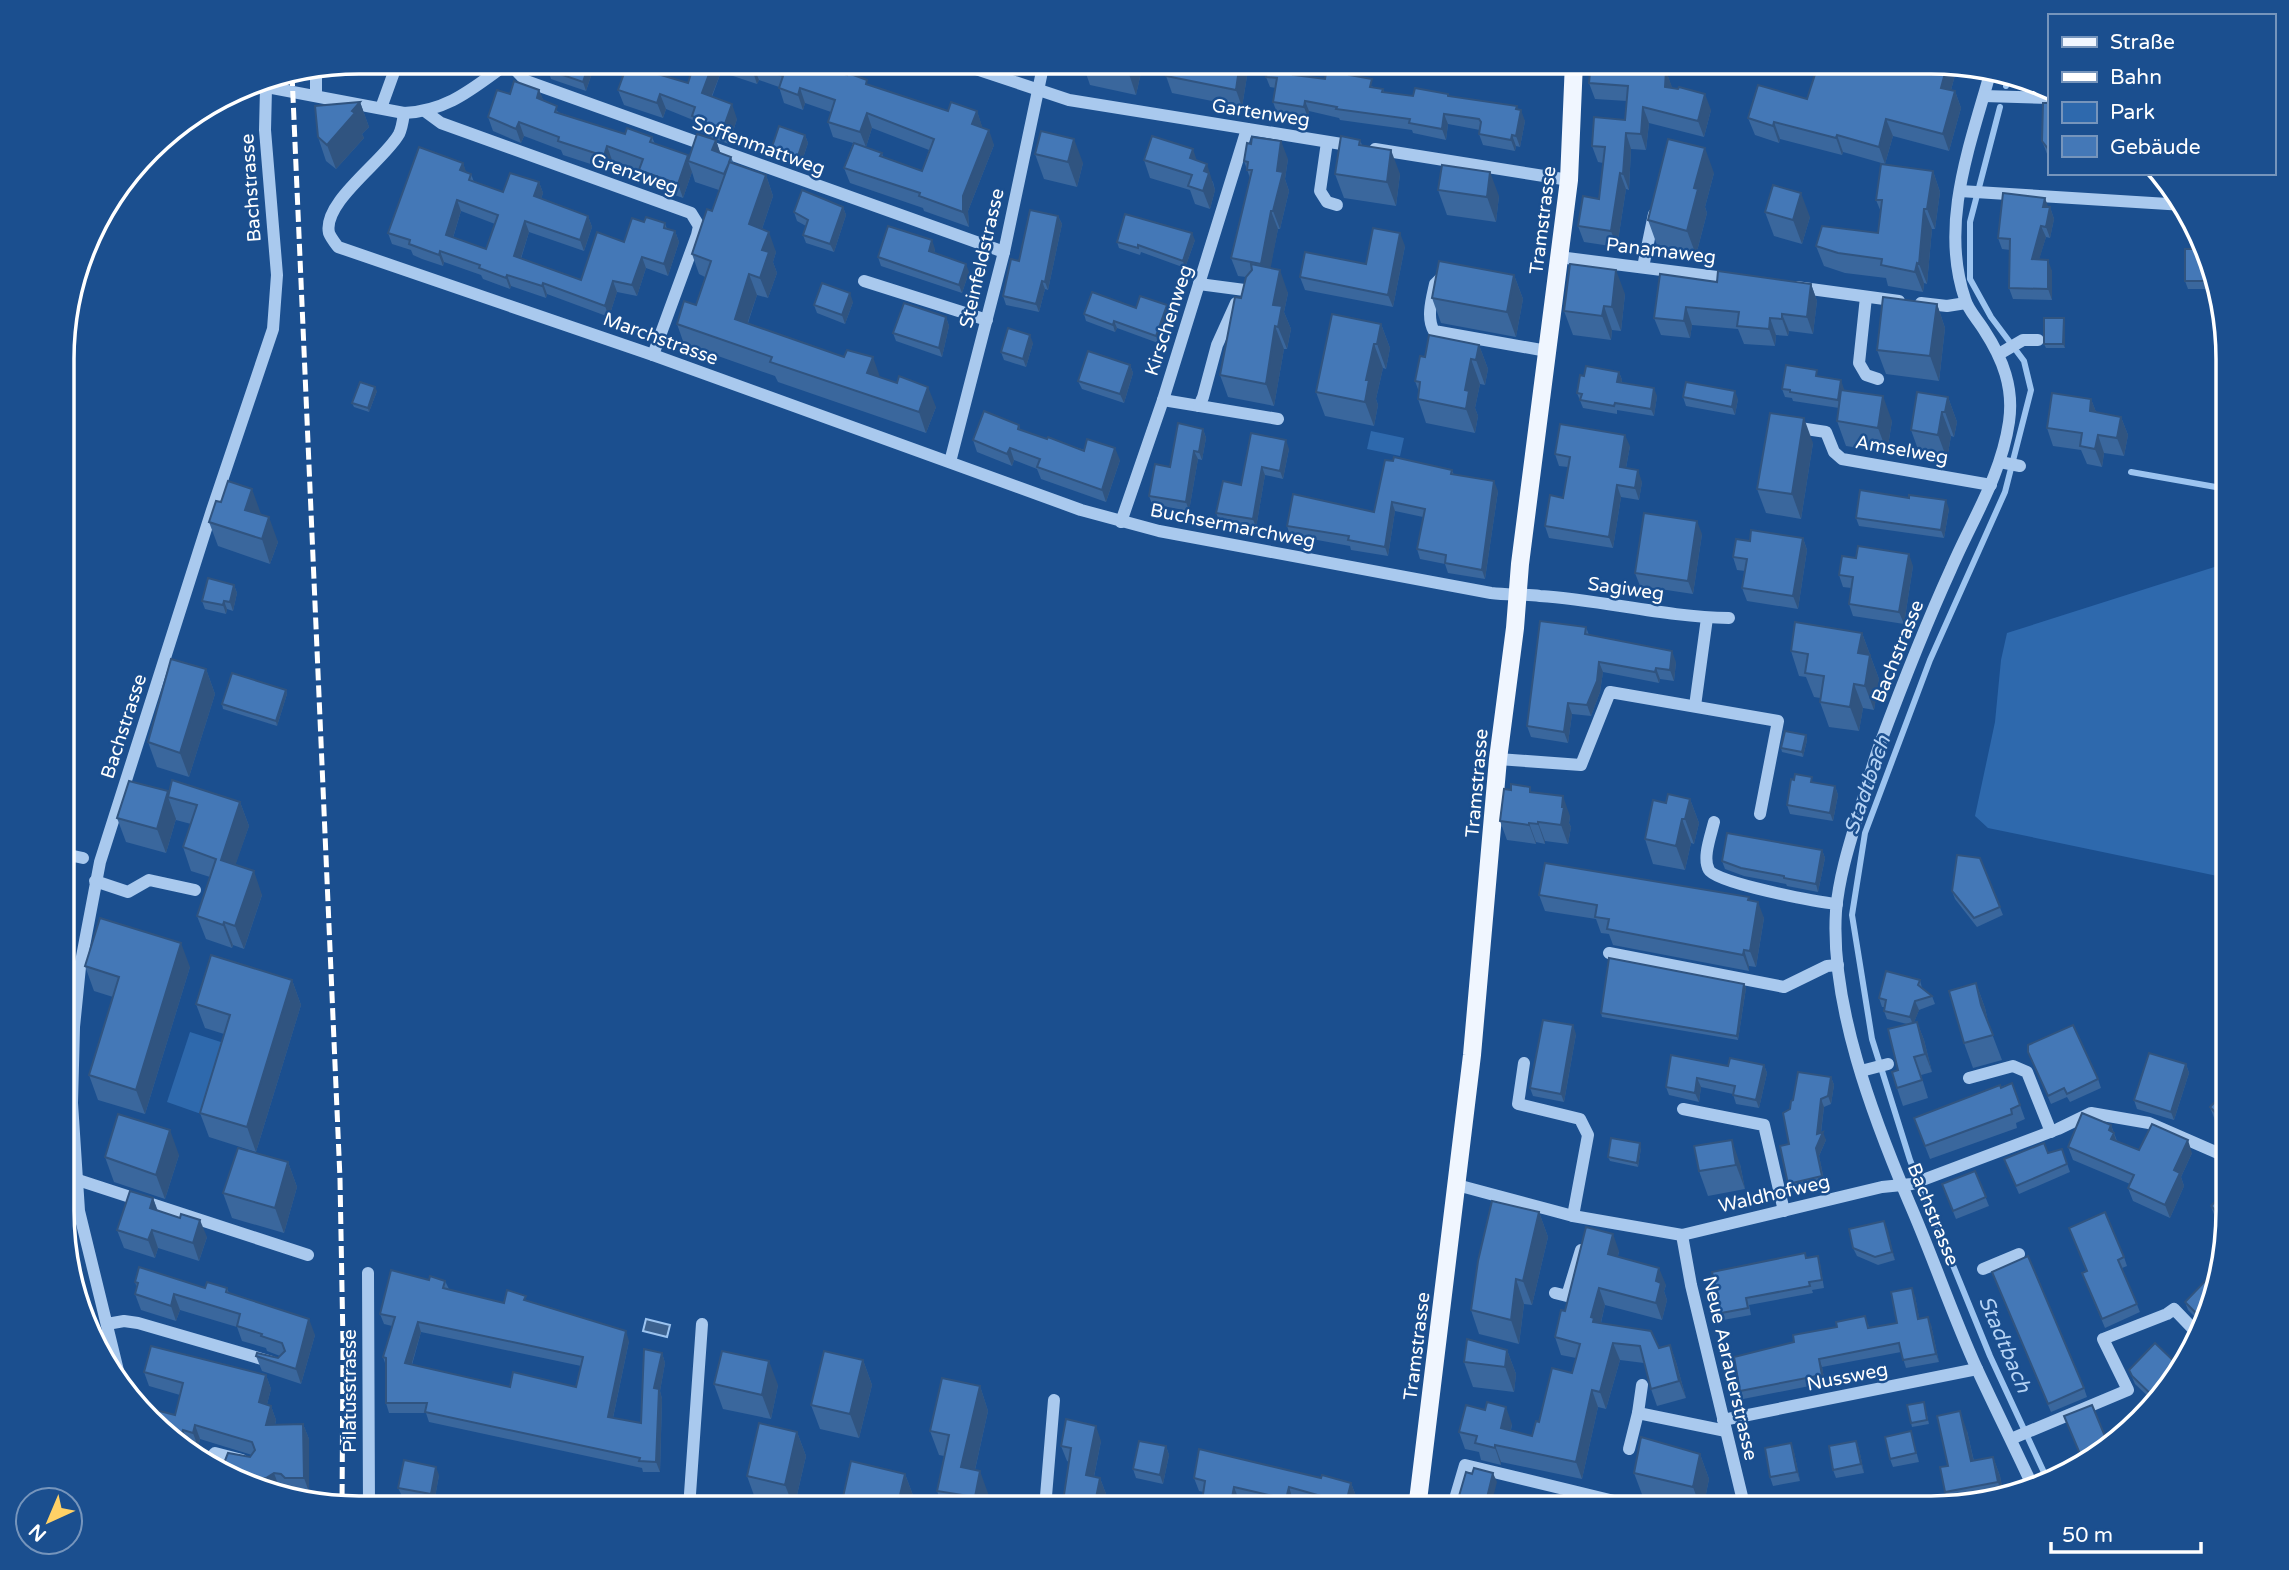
<svg xmlns="http://www.w3.org/2000/svg" width="2289" height="1570" font-family="'Varela Round',sans-serif">
  <style>
    .green { fill: #2e69ad }
    .water { fill: #3c6290; stroke: #9cc4f0; stroke-width: 2 }
    .lines { fill: none; stroke-linecap: round; stroke-linejoin: round }
    .stream { stroke: #9cc4f0; stroke-width: 6 }
    .minor { stroke: #a9c9ee; stroke-width: 12 }
    .major { stroke: #f0f6ff; stroke-width: 18 }
    .rail { stroke: #fff; stroke-width: 5; stroke-dasharray: 12 5; stroke-linecap: butt }
    .wall { fill: #3a679d; fill-rule: evenodd }
    .shaded-wall { fill: #305480 }
    .building { fill: #4478b7; stroke: #305480; stroke-width: 2; fill-rule: evenodd }
    .labels { text-anchor: middle; stroke-width: 5; stroke-linejoin: round; paint-order: stroke }
    .street-label { font-size: 19px; fill: #fff; stroke: #1b4f8f }
    .water-label { font-size: 21px; font-style: italic; fill: #b5d3f5; stroke: #1b4f8f }
    .rim { fill: none; stroke: #fff; stroke-width: 3.5 }
  </style>
  <rect width="100%" height="100%" fill="#1b4f8f"/>
  <!-- green -->
  <g class="green">
    <path d="M1371 431 1404 438 1400 456 1367 449Z"/>
    <path d="M2227 563V878L1988 828 1975 816 1995 722 2001 660 2007 633Z"/>
    <path d="M190 1032 227 1044 204 1115 167 1102Z"/>
  </g>
  <!-- water -->
  <path class="water" d="M646 1319 670 1325 667 1337 643 1331Z"/>
  <g class="lines">
    <!-- stream -->
    <g class="stream">
      <path d="M2006 86 2009 74"/>
      <path d="M2000 107 1970 222V279L1991 317 2024 361 2031 390 2005 492 1930 660 1865 833 1852 915 1872 1039 1910 1160 1990 1356 2048 1481"/>
      <path d="M2131 472 2227 489"/>
    </g>
    <!-- minor -->
    <g class="minor">
      <path d="M952 61 1069 100 1354 146"/>
      <path d="M509 63 526 81 1004 252"/>
      <path d="M1991 70C1971 143 1939 223 1965 299 1968 310 1978 320 1984 330 2003 359 2014 388 2009 422 2001 476 1972 520 1951 569 1925 626 1902 685 1880 744 1872 765 1867 787 1860 809 1850 842 1839 876 1836 911 1830 1004 1873 1117 1909 1202 1933 1257 1952 1314 1977 1369 1995 1408 2014 1446 2032 1485"/>
      <path d="M246 83 404 113C450 111 475 86 511 61"/>
      <path d="M316 95V70"/>
      <path d="M1984 96 2049 98"/>
      <path d="M381 108 398 61"/>
      <path d="M426 112 441 123 691 213 699 226 697 235 653 355"/>
      <path d="M404 113C403 120 402 128 399 134 385 160 322 202 329 233 331 238 335 243 338 247L653 355 1081 510 1159 531 1491 593C1507 595 1523 594 1540 596 1603 600 1665 617 1729 618"/>
      <path d="M1327 142 1320 191 1327 202 1337 205"/>
      <path d="M1375 149 1569 180"/>
      <path d="M1960 191 2184 205"/>
      <path d="M1559 257 1733 279"/>
      <path d="M1643 267 1654 214"/>
      <path d="M1445 274 1435 284C1432 298 1426 318 1434 331L1547 351"/>
      <path d="M864 281 987 320"/>
      <path d="M1199 284 1252 291"/>
      <path d="M1796 287 1899 301"/>
      <path d="M1866 297 1859 363 1866 375 1878 379"/>
      <path d="M1921 303 1947 306 1966 303"/>
      <path d="M1999 354 2023 340H2038"/>
      <path d="M1163 400 1278 419"/>
      <path d="M1199 406 1203 397 1217 345 1236 303"/>
      <path d="M1793 427 1826 432 1834 452 1842 459 1991 485"/>
      <path d="M950 462 1004 252 1044 62"/>
      <path d="M2000 462 2020 466"/>
      <path d="M1121 522 1163 400 1247 129"/>
      <path d="M1695 706 1707 618"/>
      <path d="M1498 759 1581 765 1610 692 1778 721 1760 814"/>
      <path d="M1714 822C1711 835 1702 858 1709 870 1715 883 1818 902 1837 904"/>
      <path d="M64 854 83 858"/>
      <path d="M95 881 128 892 149 880 195 890"/>
      <path d="M1609 953 1784 987 1827 966 1838 965"/>
      <path d="M1524 1063 1518 1104 1580 1119 1588 1135 1573 1216"/>
      <path d="M1861 1071 1888 1064"/>
      <path d="M1969 1078 2013 1066 2027 1072 2051 1132"/>
      <path d="M1683 1109 1764 1125 1784 1211"/>
      <path d="M78 1180 308 1255"/>
      <path d="M1457 1185 1573 1216 1682 1235 1882 1187 1912 1184 2058 1129 2091 1113 2149 1123 2227 1157"/>
      <path d="M1682 1235 1691 1285 1745 1509"/>
      <path d="M1983 1269 2019 1254"/>
      <path d="M368 1273 369 1508"/>
      <path d="M1555 1293 1567 1296 1581 1250"/>
      <path d="M107 1324 124 1321 138 1323 272 1362"/>
      <path d="M121 1383 79 1211 72 1103 74 1027 80 967 100 862 212 510 273 329 277 275 265 130 266 88"/>
      <path d="M1638 1413 1726 1431"/>
      <path d="M1723 1420 1977 1369"/>
      <path d="M2011 1439 2128 1390 2103 1339 2167 1314 2174 1309 2198 1334"/>
      <path d="M1629 1449 1638 1413 1642 1385"/>
      <path d="M206 1463 215 1453 242 1460"/>
      <path d="M279 1496H282"/>
      <path d="M689 1508 702 1324"/>
      <path d="M1045 1508 1054 1400"/>
      <path d="M1452 1509 1465 1465 1647 1509"/>
    </g>
    <!-- major -->
    <path class="major" d="M1417 1509 1472 1055 1498 759 1515 628 1520 564 1569 180 1574 62"/>
    <!-- rail -->
    <path class="rail" d="M292 74 340 1179 343 1344 342 1508"/>
  </g>
  <!-- wall -->
  <g class="wall">
    <path d="M551 61H596L586 91 551 79 548 70Z"/>
    <path d="M695 61H812L869 85 948 111H977L982 127 994 145 968 211 969 227 924 211 923 208 850 183 844 168 853 143 833 137 828 122 831 112 805 103 803 110 784 103 779 87 759 80 757 84 721 72 712 97 737 119 729 144 710 137 709 135 697 131 693 120 666 109 663 118 624 105 618 90 688 83ZM872 128 929 150 922 171 883 157 882 153 866 147Z"/>
    <path d="M1009 61 1021 62 1020 65Z"/>
    <path d="M1082 62H1140L1142 68 1136 95 1090 85Z"/>
    <path d="M1168 62H1245L1248 70 1242 107 1172 93 1166 76Z"/>
    <path d="M1819 62H1857L1856 64 1883 72 1950 62 1958 64 1951 90 1955 91 1961 108 1949 151 1893 136 1885 164 1843 152 1842 155 1780 139 1779 143 1755 135 1748 118 1807 99Z"/>
    <path d="M1299 71 1298 75 1325 79 1354 76 1375 88 1383 89 1384 92 1413 96H1449L1518 110 1525 121 1520 147 1516 146 1515 151 1483 145 1479 134 1480 130 1448 124 1446 140 1413 133 1412 130 1340 120 1339 118 1309 111 1308 118 1277 113 1273 102 1276 88 1270 87 1266 77Z"/>
    <path d="M1666 71 1672 88 1711 110 1704 137 1649 123 1646 150 1631 149 1629 190 1626 189 1617 247 1584 242 1578 226 1599 199 1603 163 1598 162 1592 146 1625 120 1627 101 1595 99 1589 83Z"/>
    <path d="M539 90 543 100 560 113 625 134 652 137 655 144 688 155 689 158 716 140 720 153 731 157 734 164 766 175 773 196 762 229 776 252 773 262 777 273 768 298 757 295 748 323 880 377 936 407 926 433 778 382 775 376 684 344 677 324 696 305 705 277 699 274 692 254 712 211 719 190 695 182 692 172 683 198 644 184 639 170 612 160 609 170 563 155 561 150 524 136 521 143 493 131 488 117Z"/>
    <path d="M360 102 369 127 362 134 364 138 336 169 326 161 318 137Z"/>
    <path d="M2049 103V159L2042 141Z"/>
    <path d="M805 135 808 143 800 167 774 158 771 150Z"/>
    <path d="M1360 140 1362 145 1400 174 1396 206 1344 198 1335 174Z"/>
    <path d="M1035 154 1083 163 1077 187 1044 179Z"/>
    <path d="M1288 159 1285 179 1289 191 1280 229H1278L1270 268 1288 293 1284 312 1291 329 1287 349H1284L1274 406 1228 397 1220 375 1241 298 1246 277 1238 276 1231 258 1250 178 1244 161Z"/>
    <path d="M1144 160 1197 161 1213 182 1215 190 1210 209 1195 204 1190 190 1150 178Z"/>
    <path d="M463 163 466 173 471 174 474 182 503 192 539 182 543 193 541 199 588 216 592 227 584 251 529 232 521 259 581 280 624 242 644 222 665 223 667 229 675 231 679 242 668 276 646 268 637 296 617 292 609 317 547 294 546 298 511 286 510 289 483 279 481 275 444 262 443 266 422 259 413 255 411 250 392 244 388 233ZM461 211 495 224 486 249 453 238Z"/>
    <path d="M1933 171 1940 192 1935 229H1932L1927 284 1924 283 1923 292 1888 286 1886 278 1845 273 1824 266 1816 246 1878 233 1881 212 1876 200Z"/>
    <path d="M1714 173 1705 207 1707 213 1696 255 1657 245 1648 220Z"/>
    <path d="M2066 173H2156L2159 176 2068 175Z"/>
    <path d="M1438 190 1499 196 1496 222 1447 215Z"/>
    <path d="M843 207 846 215 834 252 806 243 803 235 806 226 797 221 794 212Z"/>
    <path d="M2048 207H2050L2054 219 2050 238 2046 237 2039 259 2052 271V300L2013 299 2009 288 2010 250 2002 249 1998 238Z"/>
    <path d="M1765 212 1810 217 1802 244 1774 236Z"/>
    <path d="M1058 216 1062 224 1048 290 1045 289 1039 312 1006 305 1003 296 1019 261Z"/>
    <path d="M1195 240 1185 268 1141 252 1140 255 1119 248 1117 242Z"/>
    <path d="M2197 240 2212 289H2188L2185 281 2197 249Z"/>
    <path d="M1405 246 1393 307 1305 290 1300 277 1366 264Z"/>
    <path d="M935 249 934 253 969 272 962 293 881 266 878 257Z"/>
    <path d="M1514 275 1523 299 1516 337 1441 323 1432 298Z"/>
    <path d="M1717 282 1811 284 1817 301 1813 334 1789 331 1788 336 1776 335 1775 346 1744 344 1738 329 1692 325 1690 338 1661 335 1654 318Z"/>
    <path d="M1625 294 1621 331 1612 330 1611 340 1573 335 1564 311Z"/>
    <path d="M853 302 845 324 817 313 814 305Z"/>
    <path d="M1937 304 1945 328 1939 381 1886 374 1877 350Z"/>
    <path d="M1167 305 1169 312 1158 343 1117 328 1115 332 1086 321 1084 314Z"/>
    <path d="M946 317 949 326 942 357 896 341 893 333Z"/>
    <path d="M2065 322V348H2046L2044 344Z"/>
    <path d="M1381 324 1390 348 1386 369 1383 368 1376 399 1378 405 1374 426 1325 416 1316 392Z"/>
    <path d="M1033 343 1026 367 1004 360 1001 352Z"/>
    <path d="M1479 345 1488 369 1485 385 1480 384 1475 408 1478 416 1475 433 1426 423 1418 399 1419 392 1415 381 1425 357Z"/>
    <path d="M1130 365 1133 373 1124 403 1082 389 1078 381Z"/>
    <path d="M1619 372 1622 380V382L1657 396 1654 416 1617 410V414L1583 408 1577 393 1584 376Z"/>
    <path d="M1819 377 1844 389V390L1892 421 1887 452 1846 446 1837 421 1839 408 1793 401 1792 398 1785 397 1782 389Z"/>
    <path d="M377 391 369 412 354 407 352 403Z"/>
    <path d="M1683 397 1738 399 1735 415 1686 406Z"/>
    <path d="M1948 397 1957 422 1954 437 1951 436 1947 459 1920 455 1911 430Z"/>
    <path d="M2091 399 2096 412 2121 417 2128 435 2124 456 2104 453 2102 467 2087 464 2081 450 2053 446 2047 428Z"/>
    <path d="M1019 425 1020 430 1047 439 1120 460 1106 502 1041 479 1037 469 1014 460 1012 466 977 452 973 440Z"/>
    <path d="M1203 429 1206 438 1202 460 1198 459 1189 511 1152 504 1149 496 1170 467Z"/>
    <path d="M1251 433 1289 449 1283 479 1265 475 1256 528 1220 522 1216 513 1241 485Z"/>
    <path d="M1813 443 1801 519 1766 513 1757 489Z"/>
    <path d="M1630 446 1626 468 1642 482 1639 500 1621 497 1613 548 1549 538 1545 526 1563 498 1568 467 1559 466 1555 454Z"/>
    <path d="M1385 460 1452 470 1454 475 1498 491 1485 579 1448 573 1445 564 1420 559 1417 549 1423 517 1395 511 1388 556 1351 550 1350 546 1290 535 1287 526 1374 512Z"/>
    <path d="M1909 498 1949 509 1944 538 1859 526 1856 518Z"/>
    <path d="M261 514V515L278 542 270 564 218 546 209 522Z"/>
    <path d="M1702 534 1693 594 1640 586 1635 573Z"/>
    <path d="M1803 538 1807 550 1798 609 1747 601 1742 588 1745 571 1737 570 1733 557 1750 541Z"/>
    <path d="M1913 566 1904 624 1853 616 1849 604 1851 588 1843 587 1839 575Z"/>
    <path d="M234 585 237 593 233 611 227 609 226 614 205 609 202 601Z"/>
    <path d="M1586 627 1589 635 1676 662 1674 681 1660 679 1659 683 1603 672 1600 692 1591 716 1572 714 1568 743 1531 737 1527 726Z"/>
    <path d="M1862 633 1879 679 1874 710 1863 708 1859 731 1829 727 1820 702V698L1814 697 1806 677 1799 676 1791 651Z"/>
    <path d="M206 669 215 694 189 777 157 767 148 742Z"/>
    <path d="M286 690 287 694 277 726 223 709 222 704Z"/>
    <path d="M1806 735 1807 740 1803 757 1782 752 1781 748Z"/>
    <path d="M1814 783 1835 786 1838 795 1833 821 1790 814 1787 805Z"/>
    <path d="M168 791 169 793 240 802 249 826 235 865 262 895 244 949 233 945 232 948 206 939 197 916 210 877 191 871 183 847 191 824 176 820V819L166 853 126 842 117 818Z"/>
    <path d="M1532 793 1570 816 1569 823 1571 827 1568 844 1545 841V844L1536 842V844L1507 840 1500 821Z"/>
    <path d="M1690 799 1699 823 1694 844 1691 843 1685 870 1653 864 1645 839 1666 803Z"/>
    <path d="M1822 850 1825 858 1818 892 1787 886 1786 884 1744 876 1725 869 1722 861Z"/>
    <path d="M1980 858 2003 915 1977 927 1955 899 1952 891Z"/>
    <path d="M1539 895 1750 901 1764 918 1756 967 1749 966V971L1613 945 1609 934 1601 933 1596 919 1545 911Z"/>
    <path d="M85 966 190 967 145 1114 98 1100 89 1075 113 997 94 991Z"/>
    <path d="M292 980 301 1005 256 1152 209 1137 200 1113 224 1034 205 1028 196 1004Z"/>
    <path d="M1920 980 1922 988 1932 996 1935 1004 1919 1010 1914 1022H1917L1924 1040 1932 1072 1921 1075 1928 1098 1903 1106 1897 1088 1907 1024 1887 1019 1884 1011V1007H1882L1879 998Z"/>
    <path d="M1976 983 1985 1008 1989 1026 2002 1060 1973 1068 1964 1043Z"/>
    <path d="M1744 984 1746 988 1738 1040 1602 1017 1601 1013Z"/>
    <path d="M1576 1034 1564 1102 1533 1096 1530 1088Z"/>
    <path d="M2028 1052 2098 1079 2101 1088 2070 1102 2067 1097 2051 1104Z"/>
    <path d="M2186 1064 2189 1073 2174 1120 2137 1109 2134 1100Z"/>
    <path d="M1764 1065 1767 1073 1759 1108 1736 1104 1733 1094 1701 1087 1699 1102 1669 1095 1666 1087 1728 1066Z"/>
    <path d="M1831 1077 1834 1085 1831 1104 1824 1107 1821 1133 1826 1140 1819 1156 1825 1184 1791 1192 1788 1184 1789 1144 1793 1100Z"/>
    <path d="M2012 1083 2025 1119 2016 1123 2017 1128 1930 1159 1914 1118Z"/>
    <path d="M2227 1090V1139L2219 1131 2210 1107Z"/>
    <path d="M2111 1125 2117 1141 2139 1150 2192 1153 2181 1177 2184 1186 2170 1218 2133 1201 2128 1188 2130 1184 2073 1160 2068 1147Z"/>
    <path d="M1641 1148 1638 1167 1610 1161 1608 1157Z"/>
    <path d="M2062 1149 2070 1172 2019 1194 2004 1159 2048 1153Z"/>
    <path d="M179 1155 165 1199 114 1182 105 1157Z"/>
    <path d="M288 1162 297 1187 284 1233 232 1218 223 1193Z"/>
    <path d="M1740 1164 1745 1189 1708 1196 1699 1171Z"/>
    <path d="M1975 1171 1989 1206 1956 1219 1942 1184Z"/>
    <path d="M2227 1189V1231L2226 1236 2219 1229 2211 1206Z"/>
    <path d="M153 1198 158 1211 180 1218 207 1237 199 1261 158 1248 155 1258 124 1248 117 1230Z"/>
    <path d="M1539 1212 1548 1237 1532 1305 1524 1304 1519 1344 1479 1334 1471 1310Z"/>
    <path d="M1884 1221 1895 1260 1878 1265 1857 1256 1853 1248Z"/>
    <path d="M1619 1251 1618 1256 1666 1285 1664 1291 1667 1300 1662 1320 1605 1305 1601 1323 1659 1348 1670 1345 1676 1362 1686 1398 1657 1406 1651 1389 1644 1363 1620 1360 1606 1409 1598 1407 1582 1479 1501 1462V1465L1481 1460 1479 1452 1465 1449 1459 1432 1512 1424 1511 1430 1532 1436 1539 1422 1572 1373 1576 1358 1561 1355 1555 1337 1565 1311Z"/>
    <path d="M1805 1253 1807 1258 1818 1256 1820 1264 1824 1288 1812 1290 1813 1293 1749 1305 1751 1315 1723 1320 1721 1313Z"/>
    <path d="M2124 1257 2127 1266 2122 1268 2140 1312 2105 1328 2082 1273Z"/>
    <path d="M429 1280 445 1281 449 1289 504 1303 528 1301 629 1341 613 1418 641 1423 662 1353 665 1363 660 1391 662 1399 660 1472H643L642 1468 429 1422 426 1413H389L386 1403V1366L383 1357 392 1326 384 1324 380 1314ZM421 1332 581 1366 576 1387H510L412 1365Z"/>
    <path d="M1995 1280 2084 1388 2087 1397 2051 1412Z"/>
    <path d="M135 1282 205 1288H227L229 1293 315 1335 301 1384 262 1371 256 1356 278 1358 280 1356 267 1351 266 1348 242 1341 237 1327 180 1310 176 1321 141 1310 135 1294 137 1288Z"/>
    <path d="M1915 1296 1919 1318 1931 1325 1939 1362 1906 1368 1901 1352 1822 1367 1825 1383 1743 1399 1740 1391 1868 1324 1869 1328 1897 1323Z"/>
    <path d="M2185 1302 2212 1308 2203 1325 2188 1310Z"/>
    <path d="M1507 1350 1516 1374 1514 1392 1473 1387 1464 1362Z"/>
    <path d="M863 1360 872 1385 859 1438 820 1429 811 1405Z"/>
    <path d="M2129 1370 2167 1392 2152 1404 2154 1402 2135 1384Z"/>
    <path d="M144 1372 266 1375 271 1389 267 1404 271 1406 276 1420 275 1425 303 1424 309 1439V1492H290L286 1488 279 1487 271 1493H262L221 1471 250 1457 252 1455 200 1439 198 1447 188 1444 186 1452 178 1448 146 1412 175 1415 180 1395 149 1386Z"/>
    <path d="M714 1384 778 1385 771 1419 723 1409Z"/>
    <path d="M980 1386 988 1411 975 1470 989 1496 987 1508H943L937 1491 944 1456 939 1455 930 1431Z"/>
    <path d="M1924 1402 1929 1424 1912 1427 1911 1423Z"/>
    <path d="M1911 1431 1919 1462 1893 1467 1890 1459Z"/>
    <path d="M1967 1431 1974 1461 1993 1457 2000 1476 2003 1492 1950 1504 1945 1492 1948 1466Z"/>
    <path d="M797 1432 806 1456 794 1508H788L756 1501 747 1476Z"/>
    <path d="M1101 1441 1094 1477 1100 1478 1106 1494 1103 1508H1062L1069 1462 1067 1461 1061 1446Z"/>
    <path d="M1856 1441 1859 1449 1864 1473 1836 1478 1833 1470Z"/>
    <path d="M1791 1443 1794 1452 1800 1481 1773 1486 1770 1477Z"/>
    <path d="M1166 1446 1169 1455 1163 1484 1136 1478 1133 1469Z"/>
    <path d="M1700 1454 1709 1479 1703 1509H1691L1643 1497 1634 1473Z"/>
    <path d="M905 1474 914 1498 912 1508H847L843 1497Z"/>
    <path d="M439 1475 434 1503 402 1496 398 1488Z"/>
    <path d="M1194 1478H1321L1351 1483 1356 1496 1352 1509H1325L1293 1500 1291 1508H1275L1199 1491Z"/>
  </g>
  <!-- shaded-wall -->
  <g class="shaded-wall">
    <path d="M590 61H596L586 91 583 82Z"/>
    <path d="M714 61H718L721 72 707 108 702 93Z"/>
    <path d="M1130 62H1140L1142 68 1136 95 1128 71Z"/>
    <path d="M1240 62H1245L1248 70 1242 107 1236 90Z"/>
    <path d="M1295 62 1299 71 1296 85 1293 75Z"/>
    <path d="M1351 62H1357L1352 85 1349 75Z"/>
    <path d="M1948 62 1958 64 1947 105 1941 88Z"/>
    <path d="M753 65 759 80 757 84 752 69Z"/>
    <path d="M1666 71 1672 87 1671 103 1665 87Z"/>
    <path d="M800 88 805 103 803 110 798 95Z"/>
    <path d="M539 90 545 104 537 98Z"/>
    <path d="M1955 91 1961 108 1949 151 1943 134Z"/>
    <path d="M660 94 666 109 663 118 657 103Z"/>
    <path d="M1705 94 1711 110 1704 137 1698 121Z"/>
    <path d="M1305 101 1309 111 1308 118 1304 107Z"/>
    <path d="M360 102 369 127 362 134 364 138 336 169 327 145Z"/>
    <path d="M732 104 737 119 729 144 723 129Z"/>
    <path d="M1517 106 1520 115 1521 110 1525 121 1520 147 1516 136Z"/>
    <path d="M1643 107 1649 123 1646 150 1641 134Z"/>
    <path d="M977 111 982 126 978 139 972 124Z"/>
    <path d="M867 113 872 128 866 147 860 132Z"/>
    <path d="M1444 114 1448 124 1446 140 1442 129Z"/>
    <path d="M1886 119 1893 136 1885 164 1879 147Z"/>
    <path d="M519 122 524 136 521 143 516 129Z"/>
    <path d="M1774 122 1780 139 1779 143 1773 126Z"/>
    <path d="M989 130 994 145 968 211 969 227 963 212V196Z"/>
    <path d="M1626 133 1631 149 1629 190 1623 174Z"/>
    <path d="M805 135 808 143 800 167 797 159Z"/>
    <path d="M1512 135 1516 146 1515 151 1511 140Z"/>
    <path d="M1837 135 1843 152 1842 155 1836 138Z"/>
    <path d="M1074 139 1083 163 1077 187 1068 162Z"/>
    <path d="M716 140 723 161 712 150Z"/>
    <path d="M1281 141 1288 159 1285 179 1289 191 1280 229 1273 211 1277 171Z"/>
    <path d="M607 146 612 160 609 170 604 156Z"/>
    <path d="M1705 148 1714 173 1705 207 1707 213 1696 255 1687 231 1694 188Z"/>
    <path d="M1193 149 1199 167 1190 158Z"/>
    <path d="M1391 150 1400 174 1396 206 1387 182Z"/>
    <path d="M688 155 690 162 688 161 692 172 683 198 678 184Z"/>
    <path d="M463 163 467 174 460 170Z"/>
    <path d="M1207 164 1215 190 1210 209 1203 191 1204 171Z"/>
    <path d="M1933 171 1940 192 1935 229 1927 209Z"/>
    <path d="M1490 172 1499 196 1496 222 1487 197Z"/>
    <path d="M1620 173 1626 189 1617 247 1611 231Z"/>
    <path d="M766 175 773 196 757 244 749 224Z"/>
    <path d="M539 182 543 193 538 208 534 196Z"/>
    <path d="M1801 193 1810 217 1802 244 1793 220Z"/>
    <path d="M2045 198 2049 209 2043 207Z"/>
    <path d="M457 200 461 211 450 247 446 235Z"/>
    <path d="M843 207 846 215 834 252 830 244Z"/>
    <path d="M2050 207 2054 219 2050 238 2046 227Z"/>
    <path d="M1924 209 1932 229 1927 284 1919 264Z"/>
    <path d="M1271 211 1278 229 1268 282 1261 264Z"/>
    <path d="M588 216 592 227 584 251 580 240Z"/>
    <path d="M1058 216 1062 224 1048 290 1045 282Z"/>
    <path d="M525 221 529 232 518 267 514 256Z"/>
    <path d="M2041 226 2046 237 2036 270 2032 259Z"/>
    <path d="M675 231 679 242 668 276 664 264Z"/>
    <path d="M769 232 776 252 773 262 777 273 768 298 760 278 762 250Z"/>
    <path d="M1192 233 1195 240 1185 268 1183 261Z"/>
    <path d="M1400 233 1405 246 1393 307 1388 295Z"/>
    <path d="M932 240 935 249 932 260 929 251Z"/>
    <path d="M440 251 444 262 443 266 439 255Z"/>
    <path d="M642 257 646 268 637 296 632 285Z"/>
    <path d="M2048 260 2052 271V300L2048 289Z"/>
    <path d="M1917 263 1924 283 1923 292 1915 272Z"/>
    <path d="M966 264 969 272 962 293 959 285Z"/>
    <path d="M1280 270 1288 293 1284 312 1291 329 1287 349 1278 327 1273 305Z"/>
    <path d="M1616 270 1625 294 1621 331 1612 307Z"/>
    <path d="M749 274 757 295 742 339 735 319Z"/>
    <path d="M507 275 511 286 510 289 506 278Z"/>
    <path d="M1514 275 1523 299 1516 337 1507 312Z"/>
    <path d="M613 281 617 292 609 317 605 306Z"/>
    <path d="M1042 281 1045 289 1039 312 1036 304Z"/>
    <path d="M543 283 547 294 546 298 542 286Z"/>
    <path d="M1811 284 1817 301 1813 334 1807 317Z"/>
    <path d="M850 293 853 302 845 324 842 315Z"/>
    <path d="M1937 304 1945 328 1939 381 1930 356Z"/>
    <path d="M1167 305 1169 312 1158 343 1156 336Z"/>
    <path d="M1604 306 1612 330 1611 340 1602 316Z"/>
    <path d="M1686 307 1692 325 1690 338 1684 321Z"/>
    <path d="M1782 314 1789 331 1788 336 1782 319Z"/>
    <path d="M946 317 949 326 942 357 939 348Z"/>
    <path d="M1770 318 1776 335 1775 346 1769 329Z"/>
    <path d="M2064 318 2065 322V348L2063 344Z"/>
    <path d="M1114 321 1117 328 1115 332 1113 325Z"/>
    <path d="M1381 324 1390 348 1386 369 1377 344Z"/>
    <path d="M1275 326 1284 349 1274 406 1266 384Z"/>
    <path d="M1030 335 1033 343 1026 367 1023 359Z"/>
    <path d="M1374 344 1383 368 1376 399 1378 405 1374 426 1365 402 1366 380Z"/>
    <path d="M1479 345 1488 369 1485 385 1476 360Z"/>
    <path d="M873 357 880 377 867 373Z"/>
    <path d="M1471 359 1480 384 1475 408 1478 416 1475 433 1466 409 1465 390Z"/>
    <path d="M1130 365 1133 373 1124 403 1120 394Z"/>
    <path d="M1619 372 1622 380 1620 389 1617 382Z"/>
    <path d="M1841 380 1844 389 1841 409 1838 400Z"/>
    <path d="M375 387 377 391 369 412 368 408Z"/>
    <path d="M928 387 936 407 926 433 919 412Z"/>
    <path d="M1654 388 1657 396 1654 416 1651 409Z"/>
    <path d="M1735 391 1738 399 1735 415 1732 407Z"/>
    <path d="M1883 396 1892 421 1887 452 1878 428Z"/>
    <path d="M1948 397 1957 422 1954 437 1945 412Z"/>
    <path d="M2091 399 2098 417 2090 411Z"/>
    <path d="M1942 412 1951 436 1947 459 1938 435Z"/>
    <path d="M2121 417 2128 435 2124 456 2117 438Z"/>
    <path d="M1804 418 1813 443 1801 519 1792 494Z"/>
    <path d="M1203 429 1206 438 1202 460 1199 452Z"/>
    <path d="M1625 435 1630 446 1624 478 1620 467Z"/>
    <path d="M2098 435 2104 453 2102 467 2095 449Z"/>
    <path d="M1286 440 1289 449 1283 479 1280 471Z"/>
    <path d="M1010 448 1014 460 1012 466 1007 454Z"/>
    <path d="M1115 448 1120 460 1106 502 1102 490Z"/>
    <path d="M1194 451 1198 459 1189 511 1186 502Z"/>
    <path d="M1262 467 1265 475 1256 528 1253 519Z"/>
    <path d="M1638 470 1642 482 1639 500 1635 488Z"/>
    <path d="M1494 481 1498 491 1485 579 1482 570Z"/>
    <path d="M1617 485 1621 497 1613 548 1609 537Z"/>
    <path d="M252 489 261 514 254 534 245 510Z"/>
    <path d="M1946 500 1949 509 1944 538 1941 530Z"/>
    <path d="M1392 502 1395 511 1388 556 1385 547Z"/>
    <path d="M269 517 278 542 270 564 262 539Z"/>
    <path d="M1697 521 1702 534 1693 594 1688 581Z"/>
    <path d="M1803 538 1807 550 1798 609 1793 596Z"/>
    <path d="M1909 554 1913 566 1904 624 1899 612Z"/>
    <path d="M234 585 237 593 233 611 230 602Z"/>
    <path d="M224 601 227 609 226 614 223 605Z"/>
    <path d="M1862 633 1879 679 1874 710 1865 686 1858 653Z"/>
    <path d="M1672 651 1676 662 1674 681 1670 670Z"/>
    <path d="M1599 662 1603 672 1600 692 1591 716 1587 705Z"/>
    <path d="M1656 668 1660 679 1659 683 1655 672Z"/>
    <path d="M206 669 215 694 189 777 180 753Z"/>
    <path d="M1854 684 1863 708 1859 731 1850 707Z"/>
    <path d="M286 690 287 694 277 726 276 721Z"/>
    <path d="M1568 703 1572 714 1568 743 1564 732Z"/>
    <path d="M1806 735 1807 740 1803 757 1802 752Z"/>
    <path d="M1835 786 1838 795 1833 821 1830 813Z"/>
    <path d="M168 791 170 798 168 797 176 819 166 853 157 829Z"/>
    <path d="M1563 796 1570 816 1569 823 1571 827 1568 844 1561 825Z"/>
    <path d="M1690 799 1699 823 1694 844 1685 819Z"/>
    <path d="M240 802 249 826 229 884 221 860Z"/>
    <path d="M1682 819 1691 843 1685 870 1676 846Z"/>
    <path d="M1538 822 1545 841V844L1538 824Z"/>
    <path d="M1529 823 1536 842V844L1529 825Z"/>
    <path d="M1822 850 1825 858 1818 892 1816 884Z"/>
    <path d="M254 871 262 895 244 949 235 926Z"/>
    <path d="M1758 902 1764 918 1756 967 1750 951Z"/>
    <path d="M224 922 233 945 232 948 223 925Z"/>
    <path d="M181 943 190 967 145 1114 136 1090Z"/>
    <path d="M1744 950 1749 966V971L1743 955Z"/>
    <path d="M292 980 301 1005 256 1152 247 1127Z"/>
    <path d="M1976 983 1985 1008 1990 1030 1981 1005Z"/>
    <path d="M1744 984 1746 988 1738 1040 1737 1036Z"/>
    <path d="M1915 1001 1919 1010 1913 1025 1910 1017Z"/>
    <path d="M1917 1022 1924 1040 1932 1072 1925 1054Z"/>
    <path d="M1573 1025 1576 1034 1564 1102 1561 1094Z"/>
    <path d="M2186 1064 2189 1073 2174 1120 2171 1112Z"/>
    <path d="M1764 1065 1767 1073 1759 1108 1756 1100Z"/>
    <path d="M1831 1077 1834 1085 1831 1104 1828 1096Z"/>
    <path d="M1697 1078 1701 1087 1699 1102 1695 1093Z"/>
    <path d="M1821 1099 1824 1107 1820 1139 1823 1132 1826 1140 1819 1156 1825 1184 1816 1148 1817 1134Z"/>
    <path d="M2111 1125 2118 1146 2116 1152 2109 1130Z"/>
    <path d="M170 1130 179 1155 165 1199 156 1175Z"/>
    <path d="M1732 1140 1740 1164 1745 1189 1736 1165Z"/>
    <path d="M2188 1140 2192 1153 2181 1177 2184 1186 2170 1218 2165 1205 2174 1170Z"/>
    <path d="M1640 1143 1641 1148 1638 1167 1637 1163Z"/>
    <path d="M288 1162 297 1187 284 1233 275 1208Z"/>
    <path d="M153 1198 159 1216 150 1208Z"/>
    <path d="M1539 1212 1548 1237 1532 1305 1523 1281Z"/>
    <path d="M200 1220 207 1237 199 1261 193 1243Z"/>
    <path d="M1884 1221 1888 1230 1895 1260 1892 1252Z"/>
    <path d="M152 1230 158 1248 155 1258 148 1240Z"/>
    <path d="M1613 1234 1619 1251 1614 1271 1608 1254Z"/>
    <path d="M1659 1268 1666 1285 1664 1291 1667 1300 1662 1320 1656 1303V1281Z"/>
    <path d="M1516 1279 1524 1304 1519 1344 1511 1320Z"/>
    <path d="M1599 1288 1605 1305 1599 1330 1600 1335 1591 1317Z"/>
    <path d="M1912 1288 1915 1296 1921 1327 1918 1319Z"/>
    <path d="M174 1294 180 1310 176 1321 171 1306Z"/>
    <path d="M1928 1317 1931 1325 1939 1362 1936 1354Z"/>
    <path d="M309 1319 315 1335 301 1384 296 1369Z"/>
    <path d="M418 1322 421 1332 409 1373 405 1363Z"/>
    <path d="M626 1331 629 1341 611 1427 608 1417Z"/>
    <path d="M1613 1343 1620 1360 1606 1409 1600 1392Z"/>
    <path d="M1670 1345 1676 1362 1686 1398 1679 1381Z"/>
    <path d="M1507 1350 1516 1374 1514 1392 1505 1367Z"/>
    <path d="M662 1353 665 1363 660 1391 662 1399 660 1472 656 1462 654 1388Z"/>
    <path d="M1819 1359 1822 1367 1825 1383 1822 1375Z"/>
    <path d="M863 1360 872 1385 859 1438 850 1414Z"/>
    <path d="M769 1361 778 1385 771 1419 762 1395Z"/>
    <path d="M266 1375 271 1389 264 1416 259 1402Z"/>
    <path d="M980 1386 988 1411 970 1492 961 1467Z"/>
    <path d="M1592 1390 1598 1407 1582 1479 1576 1462Z"/>
    <path d="M271 1406 276 1420 271 1439 266 1425Z"/>
    <path d="M1506 1407 1512 1424 1507 1445 1501 1428Z"/>
    <path d="M1960 1411 1967 1431 1978 1480 1971 1461Z"/>
    <path d="M303 1424 309 1439V1492L304 1478Z"/>
    <path d="M195 1425 200 1439 198 1447 193 1433Z"/>
    <path d="M1096 1426 1101 1441 1091 1491 1086 1475Z"/>
    <path d="M183 1430 188 1444 186 1452 178 1447Z"/>
    <path d="M797 1432 806 1456 794 1508 785 1485Z"/>
    <path d="M1856 1441 1859 1449 1864 1473 1861 1464Z"/>
    <path d="M1791 1443 1794 1452 1800 1481 1797 1472Z"/>
    <path d="M1495 1445 1501 1462V1465L1495 1448Z"/>
    <path d="M1166 1446 1169 1455 1163 1484 1160 1475Z"/>
    <path d="M1700 1454 1709 1479 1703 1509H1701L1693 1487Z"/>
    <path d="M1993 1457 2000 1476 2003 1492H2001L1998 1482Z"/>
    <path d="M436 1467 439 1475 434 1503 431 1494Z"/>
    <path d="M980 1471 989 1496 987 1508H979L975 1497Z"/>
    <path d="M274 1473 279 1487 271 1493 266 1478Z"/>
    <path d="M1493 1473 1497 1482 1490 1509 1485 1506Z"/>
    <path d="M905 1474 914 1498 912 1508H897Z"/>
    <path d="M1100 1478 1106 1494 1103 1508H1094Z"/>
    <path d="M1351 1483 1356 1496 1352 1509H1348L1346 1503Z"/>
    <path d="M1234 1487 1239 1500 1237 1508H1230Z"/>
    <path d="M1289 1487 1293 1500 1291 1508H1289L1286 1499Z"/>
  </g>
  <!-- building -->
  <g class="building">
    <path d="M551 61H590L583 82 548 70Z"/>
    <path d="M695 61H714L702 93 732 104 723 129 704 122 705 121 692 116 695 107 660 94 657 103 618 90 627 65 688 83Z"/>
    <path d="M729 61H812L847 75 848 73 867 80 866 84 948 111 951 102 977 111 972 124 989 130 963 196V212L919 196 920 193 844 168 854 143 882 153 880 156 922 171 934 139 867 113 860 132 828 122 835 100 800 88 798 95 779 88 783 76 753 65 752 69Z"/>
    <path d="M1086 62H1130L1128 71Z"/>
    <path d="M1168 62H1240L1236 90 1166 76Z"/>
    <path d="M1269 62H1295L1293 75 1325 79 1328 62H1351L1349 75 1372 79 1370 87 1383 89 1382 92 1413 96 1415 88 1448 94V96L1517 106 1516 109 1521 110 1516 136 1512 135 1511 140 1479 134 1481 122 1479 119 1444 114 1442 129 1409 123 1410 119 1336 109 1337 107 1305 101 1304 107 1273 102 1277 78 1266 77Z"/>
    <path d="M1591 62H1632L1666 71 1665 87 1678 89 1679 87 1705 94 1698 121 1643 107 1641 134 1626 133 1623 174 1620 173 1611 231 1578 226 1583 196 1599 199 1605 147 1592 146 1594 117 1625 120 1628 86 1589 83Z"/>
    <path d="M1819 62H1846L1883 72 1886 62H1948L1941 88 1955 91 1943 134 1886 119 1879 147 1837 135 1836 138 1774 122 1773 126 1748 118 1758 85 1807 99Z"/>
    <path d="M514 81 539 90 537 98 557 106 555 112 625 134 627 128 652 137 650 142 688 155 678 184 639 170 643 159 607 146 604 156 558 141 559 137 519 122 516 129 488 117 497 90 510 94Z"/>
    <path d="M360 102 352 111 355 113 327 145 318 137 315 106Z"/>
    <path d="M2043 103H2049V150L2042 141Z"/>
    <path d="M779 126 805 135 797 159 771 150Z"/>
    <path d="M1041 131 1074 139 1068 162 1035 154Z"/>
    <path d="M697 134 716 140 712 150 731 157 729 162 766 175 749 224 769 232 762 250 769 252 760 278 749 274 735 319 844 357 847 350 873 357 867 373 897 383 899 376 928 387 919 412 770 362 772 357 677 324 684 301 696 305 711 261 692 254 707 209 712 211 729 163 724 174 688 161Z"/>
    <path d="M1152 136 1193 149 1190 158 1207 164 1204 171 1209 173 1203 191 1188 186 1192 175 1144 160Z"/>
    <path d="M1341 136 1360 140 1359 145 1391 150 1387 182 1335 174Z"/>
    <path d="M1252 137 1281 141 1277 171 1283 172 1273 211H1271L1261 264 1231 258 1252 170H1247L1248 162 1244 161 1247 143 1251 144Z"/>
    <path d="M1668 139 1705 148 1694 188 1698 189 1687 231 1648 220Z"/>
    <path d="M419 147 463 163 460 170 471 174 469 180 503 192 510 173 539 182 534 196 588 216 580 240 525 221 514 256 581 280 597 232 624 242 632 218 644 222 646 217 665 223 664 228 675 231 664 264 642 257 632 285 613 281 605 306 543 283 542 286 507 275 506 278 479 268 480 265 440 251 439 255 409 244 410 240 388 233ZM457 200 498 215 486 249 446 235Z"/>
    <path d="M1881 164 1933 171 1927 209H1924L1919 264 1917 263 1915 272 1881 265 1882 259 1838 253 1816 246 1822 226 1878 233 1882 200H1876Z"/>
    <path d="M1442 165 1490 172 1487 197 1438 190Z"/>
    <path d="M1773 185 1801 193 1793 220 1765 212Z"/>
    <path d="M802 190 843 207 830 244 803 235 808 220 794 212Z"/>
    <path d="M2003 193 2045 198 2043 207H2050L2046 227 2041 226 2032 259 2048 260V289L2009 288 2010 239 1998 238Z"/>
    <path d="M1030 210 1058 216 1045 282 1042 281 1036 304 1003 296 1011 259 1019 261Z"/>
    <path d="M1125 214 1192 233 1183 261 1138 245V248L1117 242Z"/>
    <path d="M888 226 932 240 929 251 966 264 959 285 878 257Z"/>
    <path d="M1373 228 1400 233 1388 295 1300 277 1305 252 1366 264Z"/>
    <path d="M2197 240 2210 281H2185V249H2197Z"/>
    <path d="M1439 261 1514 275 1507 312 1432 298Z"/>
    <path d="M1251 264 1280 270 1273 305 1282 306 1278 327 1275 326 1266 384 1220 375 1235 297 1241 298 1246 277 1252 270Z"/>
    <path d="M1570 264 1616 270 1612 307 1604 306 1602 316 1564 311Z"/>
    <path d="M1718 271 1811 284 1807 317 1782 314V319L1770 318 1769 329 1737 326 1739 312 1686 307 1684 321 1654 318 1660 274 1717 282Z"/>
    <path d="M822 283 850 293 842 315 814 305Z"/>
    <path d="M1092 292 1136 308 1140 296 1167 305 1156 336 1114 321 1113 325 1084 314Z"/>
    <path d="M1883 297 1937 304 1930 356 1877 350Z"/>
    <path d="M904 303 946 317 939 348 893 333Z"/>
    <path d="M1332 314 1381 324 1377 344H1374L1366 380H1369L1365 402 1316 392Z"/>
    <path d="M2044 318H2064L2063 344H2044Z"/>
    <path d="M1008 328 1030 335 1023 359 1001 352Z"/>
    <path d="M1429 335 1479 345 1476 360 1471 359 1465 390 1469 391 1466 409 1418 399 1420 382 1415 381 1420 356 1425 357Z"/>
    <path d="M1088 351 1130 365 1120 394 1078 381Z"/>
    <path d="M1786 365 1817 370 1816 376 1841 380 1838 400 1790 392V390L1782 389Z"/>
    <path d="M1586 366 1619 372 1617 382 1654 388 1651 409 1615 403 1614 406 1580 400 1582 394 1577 393 1580 375 1584 376Z"/>
    <path d="M360 382 375 387 368 408 352 403Z"/>
    <path d="M1686 382 1735 391 1732 407 1683 397Z"/>
    <path d="M1841 390 1883 396 1878 428 1837 421Z"/>
    <path d="M1917 392 1948 397 1945 412H1942L1938 435 1911 430Z"/>
    <path d="M2052 393 2091 399 2090 411 2121 417 2117 438 2098 435 2095 449 2080 446 2082 433 2047 428Z"/>
    <path d="M984 411 1019 425 1018 429 1047 439 1048 437 1084 451 1087 439 1115 448 1102 490 1037 467 1040 459 1010 448 1007 454 973 440Z"/>
    <path d="M1770 413 1804 418 1792 494 1757 489Z"/>
    <path d="M1178 423 1203 429 1199 452 1194 451 1186 502 1149 496 1155 464 1170 467Z"/>
    <path d="M1560 424 1625 435 1620 467 1638 470 1635 488 1617 485 1609 537 1545 526 1550 495 1563 498 1570 457 1555 454Z"/>
    <path d="M1251 433 1286 440 1280 471 1262 467 1253 519 1216 513 1223 481 1241 485Z"/>
    <path d="M1394 457 1452 470 1451 474 1494 481 1482 570 1445 563 1446 555 1417 549 1425 509 1392 502 1385 547 1348 540 1349 536 1287 526 1293 494 1374 512 1385 460 1393 461Z"/>
    <path d="M228 481 252 489 245 510 269 517 262 539 209 522 216 501 221 502Z"/>
    <path d="M1860 490 1909 498V495L1946 500 1941 530 1856 518Z"/>
    <path d="M1644 513 1697 521 1688 581 1635 573Z"/>
    <path d="M1751 530 1803 538 1793 596 1742 588 1747 559 1733 557 1736 539 1750 541Z"/>
    <path d="M1858 546 1909 554 1899 612 1849 604 1853 577 1839 575 1842 556 1856 558Z"/>
    <path d="M208 578 234 585 230 602 224 601 223 605 202 601Z"/>
    <path d="M1540 621 1586 627 1585 634 1672 651 1670 670 1656 668 1655 672 1599 662 1597 681 1587 705 1568 703 1564 732 1527 726Z"/>
    <path d="M1795 622 1862 633 1858 653 1870 655 1865 686 1854 684 1850 707 1820 702 1824 676 1805 673 1808 654 1791 651Z"/>
    <path d="M171 659 206 669 180 753 148 742Z"/>
    <path d="M232 673 286 690 276 721 222 704Z"/>
    <path d="M1785 731 1806 735 1802 752 1781 748Z"/>
    <path d="M1795 774 1812 777 1811 782 1835 786 1830 813 1787 805 1791 779 1794 780Z"/>
    <path d="M172 780 240 802 221 860 254 871 235 926 224 922 223 925 197 916 216 859 183 847 197 805 168 797Z"/>
    <path d="M129 781 168 791 157 829 117 818Z"/>
    <path d="M1511 784 1530 787V792L1563 796 1562 807H1564L1561 825 1538 822V824L1529 823V825L1500 821 1504 789 1511 790Z"/>
    <path d="M1668 794 1690 799 1685 819H1682L1676 846 1645 839 1653 800 1666 803Z"/>
    <path d="M1727 833 1822 850 1816 884 1784 878V876L1741 868 1722 861Z"/>
    <path d="M1957 855 1980 858 2000 907 1974 918 1952 891Z"/>
    <path d="M1545 863 1749 897 1748 900 1758 902 1750 951 1744 950 1743 955 1607 929 1609 919 1595 917 1597 905 1539 895Z"/>
    <path d="M100 918 181 943 136 1090 89 1075 119 977 85 966Z"/>
    <path d="M211 955 292 980 247 1127 200 1113 230 1015 196 1004Z"/>
    <path d="M1609 958 1744 984 1737 1036 1601 1013Z"/>
    <path d="M1886 971 1920 980 1918 985 1932 996 1915 1001 1910 1017 1884 1011 1886 1000 1879 998Z"/>
    <path d="M1976 983 1981 1005 1993 1035 1964 1043 1949 991Z"/>
    <path d="M1543 1020 1573 1025 1561 1094 1530 1088Z"/>
    <path d="M1917 1022 1925 1054 1914 1057 1922 1080 1897 1088 1892 1072 1898 1070 1888 1029Z"/>
    <path d="M2073 1025 2098 1079 2067 1094 2064 1088 2048 1096 2028 1052V1045Z"/>
    <path d="M2149 1053 2186 1064 2171 1112 2134 1100Z"/>
    <path d="M1671 1055 1728 1066 1730 1058 1764 1065 1756 1100 1733 1095 1735 1086 1697 1078 1695 1093 1666 1087Z"/>
    <path d="M1798 1072 1831 1077 1828 1096 1821 1099 1817 1134 1823 1132 1816 1148 1822 1176 1788 1184 1780 1146 1789 1144 1783 1113 1790 1109 1791 1101 1793 1100Z"/>
    <path d="M2012 1083 2020 1105 2011 1109 2012 1114 1925 1146 1914 1118 2000 1085 2001 1088Z"/>
    <path d="M2227 1090V1124L2210 1107Z"/>
    <path d="M2082 1113 2111 1125 2109 1130 2114 1133 2111 1139 2139 1150 2152 1124 2188 1140 2174 1170 2180 1173 2165 1205 2128 1188 2134 1175 2068 1147Z"/>
    <path d="M118 1114 170 1130 156 1175 105 1157Z"/>
    <path d="M1611 1138 1640 1143 1637 1163 1608 1157Z"/>
    <path d="M1732 1140 1736 1165 1699 1171 1694 1146Z"/>
    <path d="M2044 1143 2048 1153 2062 1149 2067 1164 2016 1186 2004 1159Z"/>
    <path d="M238 1148 288 1162 275 1208 223 1193Z"/>
    <path d="M1975 1171 1986 1197 1953 1211 1942 1184Z"/>
    <path d="M2227 1189V1222L2211 1206Z"/>
    <path d="M130 1191 153 1198 150 1208 180 1218 181 1214 200 1220 193 1243 152 1230 148 1240 117 1230Z"/>
    <path d="M1492 1201 1539 1212 1523 1281 1516 1279 1511 1320 1471 1310 1478 1261Z"/>
    <path d="M2105 1212 2124 1257 2118 1260 2137 1304 2102 1319 2082 1273 2087 1271 2069 1228Z"/>
    <path d="M1884 1221 1892 1252 1875 1257 1853 1248 1849 1229Z"/>
    <path d="M1586 1227 1613 1234 1608 1254 1659 1268 1656 1281 1661 1283 1656 1303 1599 1288 1591 1317 1594 1318 1593 1322 1651 1331 1659 1348 1670 1345 1679 1381 1651 1389 1640 1346 1613 1343 1600 1392 1592 1390 1576 1462 1495 1445V1448L1475 1443 1477 1436 1459 1432 1466 1405 1485 1410 1487 1402 1506 1407 1501 1428 1532 1436 1536 1421 1539 1422 1552 1368 1572 1373 1580 1344 1555 1337 1561 1310 1565 1311Z"/>
    <path d="M1805 1253 1806 1258 1818 1256 1822 1280 1809 1282 1810 1286 1746 1298 1748 1308 1721 1313 1712 1272Z"/>
    <path d="M2028 1256 2084 1388 2048 1404 1992 1272Z"/>
    <path d="M139 1267 205 1288 207 1282 227 1288 226 1292 309 1319 296 1369 256 1356 257 1353 278 1358 285 1351 282 1343 261 1336 262 1334 237 1326 240 1314 174 1294 171 1306 135 1294 138 1283 135 1282Z"/>
    <path d="M391 1270 429 1280 430 1276 445 1281 443 1288 504 1303 507 1290 526 1296 524 1300 626 1331 608 1417 641 1423 644 1349 662 1353 654 1388 659 1389 656 1462 639 1461 640 1458 425 1412 427 1403H386V1358L383 1357 395 1317 380 1314ZM418 1322 583 1357 576 1387 513 1372 510 1387 405 1363Z"/>
    <path d="M2212 1274 2217 1280 2212 1308 2204 1321 2185 1302Z"/>
    <path d="M1912 1288 1918 1319 1928 1317 1936 1354 1903 1360 1899 1343 1819 1359 1822 1375 1740 1391 1734 1357 1794 1342 1793 1335 1837 1327 1836 1322 1865 1316 1868 1328 1897 1323 1891 1292Z"/>
    <path d="M1467 1339 1507 1350 1505 1367 1464 1362Z"/>
    <path d="M2155 1343 2180 1367 2167 1392 2157 1400 2132 1376 2129 1370Z"/>
    <path d="M151 1346 266 1375 259 1402 271 1406 266 1425 303 1424 304 1478H285L281 1474 274 1473 266 1478H235L221 1471 228 1453 250 1457 255 1450 252 1442 195 1425 193 1433 183 1430 177 1447 146 1412 148 1408 175 1415 183 1383 144 1372Z"/>
    <path d="M722 1351 769 1361 762 1395 714 1384Z"/>
    <path d="M824 1351 863 1360 850 1414 811 1405Z"/>
    <path d="M942 1378 980 1386 961 1467 980 1471 975 1497 937 1491 949 1435 930 1431Z"/>
    <path d="M1924 1402 1927 1420 1911 1423 1907 1405Z"/>
    <path d="M2092 1405 2107 1441 2083 1461 2064 1416Z"/>
    <path d="M1960 1411 1971 1461 1993 1457 1998 1482 1945 1492 1940 1467 1948 1466 1937 1416Z"/>
    <path d="M1066 1419 1096 1426 1086 1475 1100 1478 1094 1508H1062L1071 1448 1061 1446Z"/>
    <path d="M759 1423 797 1432 785 1485 747 1476Z"/>
    <path d="M1911 1431 1916 1453 1890 1459 1885 1437Z"/>
    <path d="M1641 1437 1700 1454 1693 1487 1634 1473Z"/>
    <path d="M1139 1441 1166 1446 1160 1475 1133 1469Z"/>
    <path d="M1856 1441 1861 1464 1833 1470 1829 1446Z"/>
    <path d="M1791 1443 1797 1472 1770 1477 1765 1448Z"/>
    <path d="M1199 1449 1321 1478 1322 1475 1351 1483 1346 1503 1289 1487 1286 1499 1234 1487 1230 1508H1201L1205 1481 1194 1478Z"/>
    <path d="M404 1460 436 1467 431 1494 398 1488Z"/>
    <path d="M851 1461 905 1474 897 1508H890L843 1497Z"/>
    <path d="M1474 1468 1493 1473 1485 1506 1495 1509H1454L1457 1503 1466 1472 1472 1474Z"/>
    <path d="M536 1497 573 1507 572 1508H533Z"/>
    <path d="M1526 1502 1553 1508V1509H1524Z"/>
  </g>
  <g class="labels">
    <!-- street labels -->
    <g class="street-label">
      <text transform="translate(1261 112) rotate(9)" y="7">Gartenweg</text>
      <text transform="translate(759 145) rotate(20)" y="7">Soffenmattweg</text>
      <text transform="translate(635 173) rotate(19)" y="7">Grenzweg</text>
      <text transform="translate(250 188) rotate(-94)" y="7">Bachstrasse</text>
      <text transform="translate(1542 220) rotate(-83)" y="7">Tramstrasse</text>
      <text transform="translate(1661 250) rotate(7)" y="7">Panamaweg</text>
      <text transform="translate(981 258) rotate(-77)" y="7">Steinfeldstrasse</text>
      <text transform="translate(1168 320) rotate(-72)" y="7">Kirschenweg</text>
      <text transform="translate(661 338) rotate(20)" y="7">Marchstrasse</text>
      <text transform="translate(1902 449) rotate(10)" y="7">Amselweg</text>
      <text transform="translate(1233 525) rotate(11)" y="7">Buchsermarchweg</text>
      <text transform="translate(1626 588) rotate(8)" y="7">Sagiweg</text>
      <text transform="translate(1897 651) rotate(-68)" y="7">Bachstrasse</text>
      <text transform="translate(123 726) rotate(-72)" y="7">Bachstrasse</text>
      <text transform="translate(1476 783) rotate(-85)" y="7">Tramstrasse</text>
      <text transform="translate(1774 1193) rotate(-13)" y="7">Waldhofweg</text>
      <text transform="translate(1934 1214) rotate(68)" y="7">Bachstrasse</text>
      <text transform="translate(1416 1346) rotate(-83)" y="7">Tramstrasse</text>
      <text transform="translate(1731 1368) rotate(77)" y="7">Neue Aarauerstrasse</text>
      <text transform="translate(1847 1376) rotate(-11)" y="7">Nussweg</text>
      <text transform="translate(349 1391) rotate(-90)" y="7">Pilatusstrasse</text>
    </g>
    <!-- water labels -->
    <g class="water-label">
      <text transform="translate(1867 785) rotate(-71)" y="7">Stadtbach</text>
      <text transform="translate(2005 1344) rotate(67)" y="7">Stadtbach</text>
    </g>
  </g>
  <!-- crop -->
  <path d="M0 0H2289V1570H0ZM359 74H1931A285 285 0 0 1 2216 359V1211A285 285 0 0 1 1931 1496H359A285 285 0 0 1 74 1211V359A285 285 0 0 1 359 74Z" fill="#1b4f8f" fill-rule="evenodd"/>
  <path class="rim" d="M359 74H1931A285 285 0 0 1 2216 359V1211A285 285 0 0 1 1931 1496H359A285 285 0 0 1 74 1211V359A285 285 0 0 1 359 74Z"/>
  <!-- legend -->
  <rect x="2048" y="14" width="228" height="161" fill="#1b4f8f" stroke="#7695bc" stroke-width="2"/>
  <rect x="2062" y="37" width="35" height="10" fill="#f0f6ff" stroke="#7695bc" stroke-width="2"/>
  <text x="2110" y="49" font-size="21" fill="#ffffff">Straße</text>
  <rect x="2062" y="72" width="35" height="10" fill="#ffffff" stroke="#7695bc" stroke-width="2"/>
  <text x="2110" y="84" font-size="21" fill="#ffffff">Bahn</text>
  <rect x="2062" y="102" width="35" height="21" fill="#2e69ad" stroke="#7695bc" stroke-width="2"/>
  <text x="2110" y="119" font-size="21" fill="#ffffff">Park</text>
  <rect x="2062" y="136" width="35" height="21" fill="#4478b7" stroke="#7695bc" stroke-width="2"/>
  <text x="2110" y="154" font-size="21" fill="#ffffff">Gebäude</text>
  <!-- north arrow -->
  <g transform="translate(49 1521) rotate(224)"><circle r="33" fill="#1b4f8f" stroke="#7695bc" stroke-width="2"/>
  <path d="M0-5L12 26L0 18L-12 26Z" fill="#ffd166"/>
  <text y="-10" font-size="19" font-weight="bold" text-anchor="middle" fill="#ffffff">N</text>
  </g>
  <!-- scale -->
  <path d="M2051 1542v10h150v-10" fill="none" stroke="#ffffff" stroke-width="3.5"/>
  <text x="2062" y="1542" font-size="21" fill="#ffffff" stroke="#1b4f8f" stroke-width="5" paint-order="stroke">50 m</text>
</svg>
